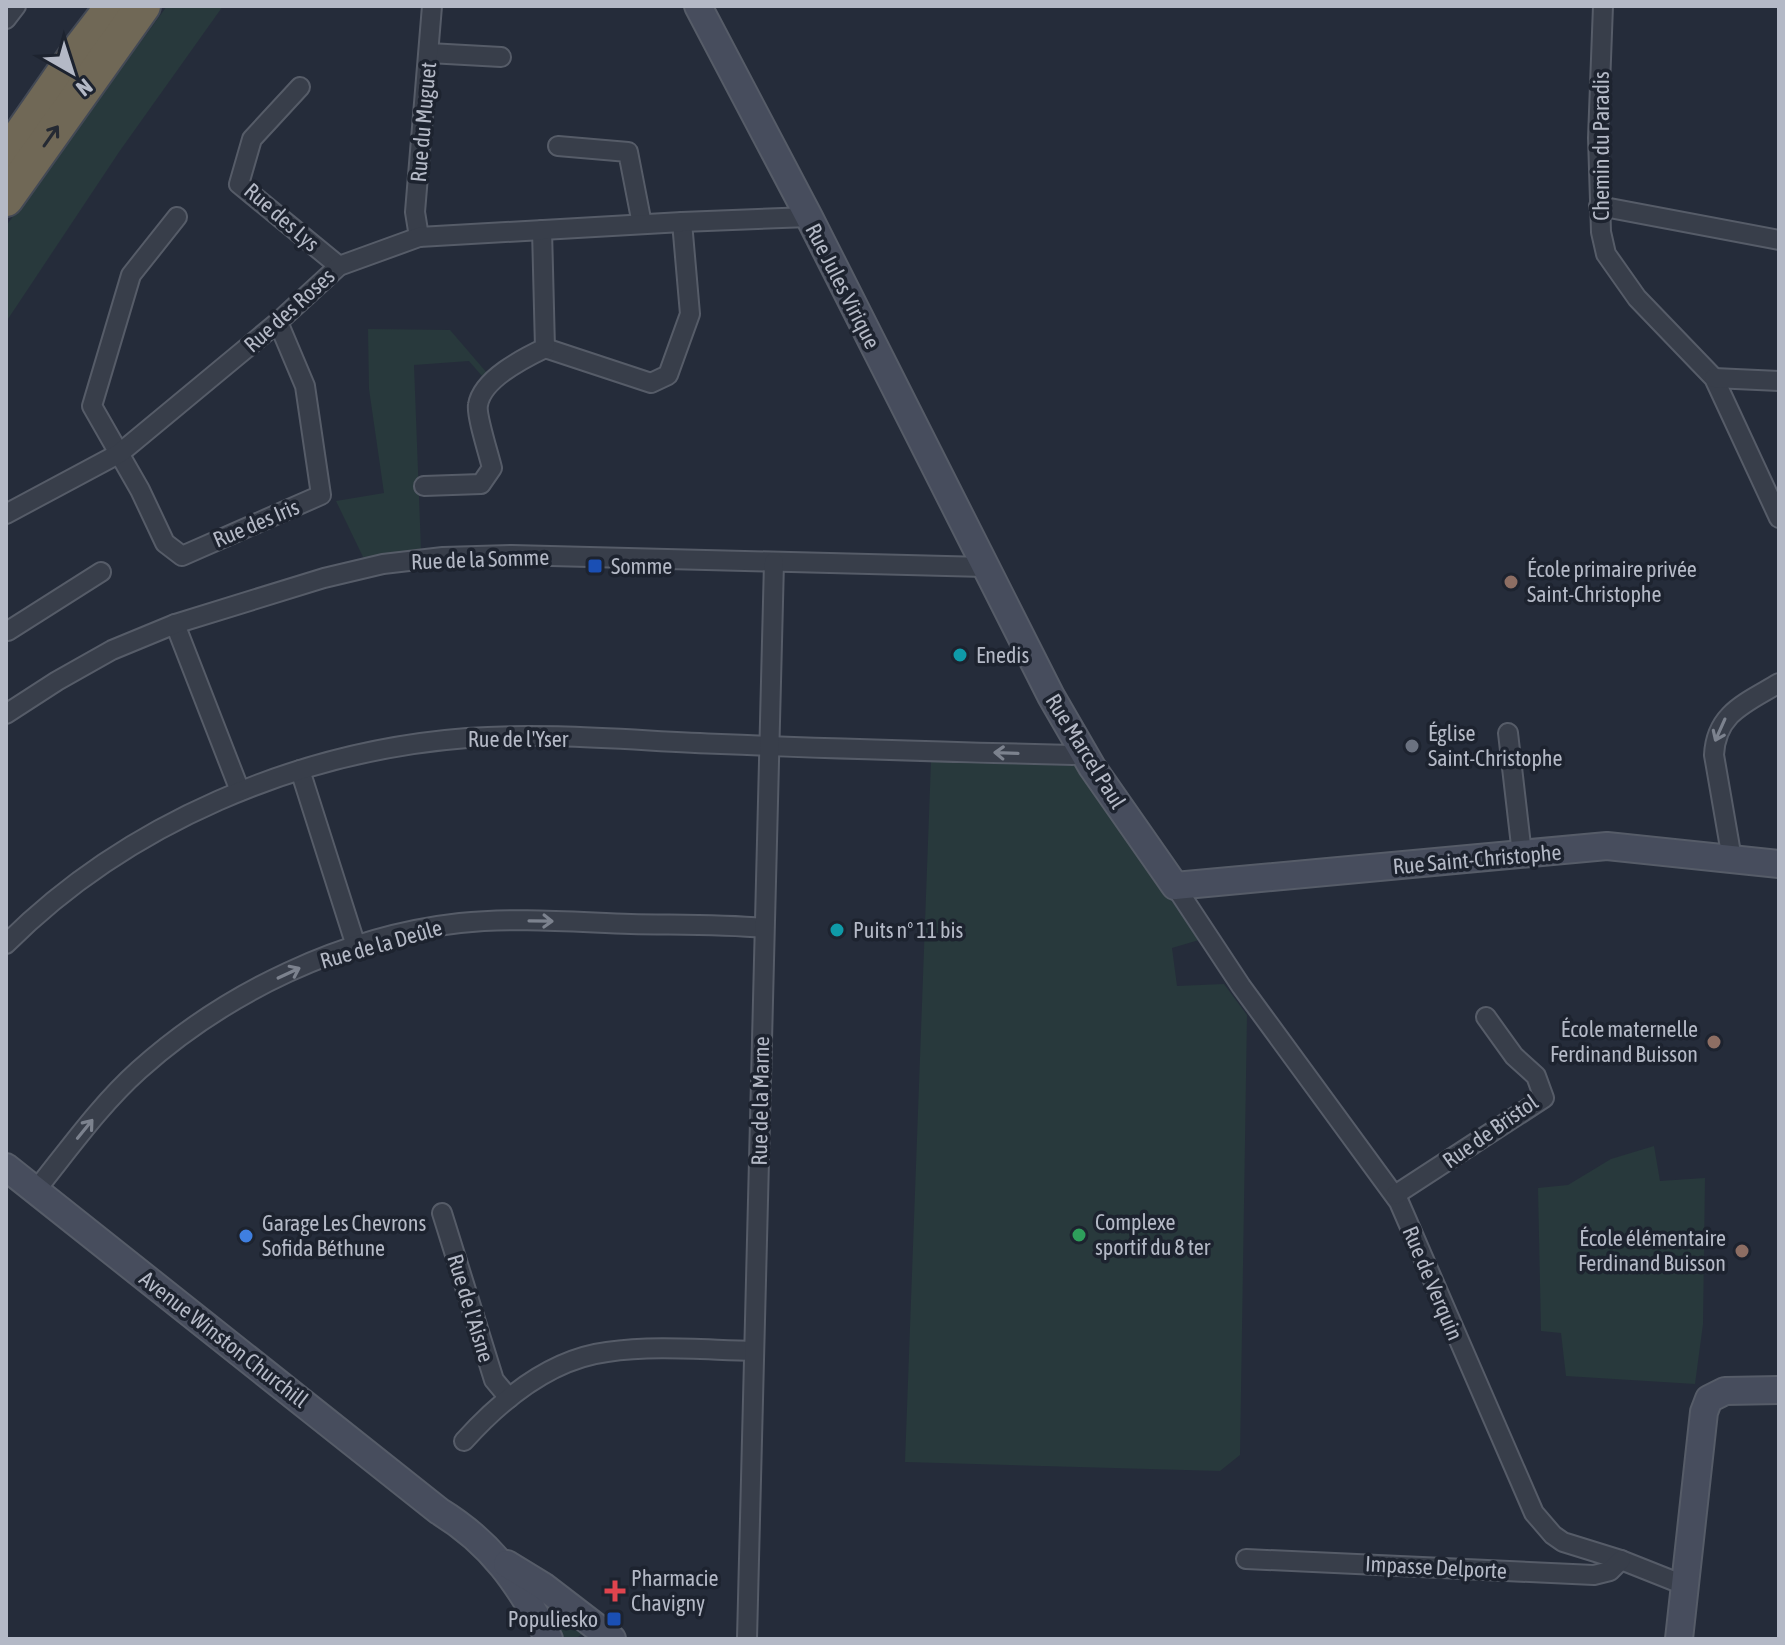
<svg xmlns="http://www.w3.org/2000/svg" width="1785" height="1645" font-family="'Asap Condensed',sans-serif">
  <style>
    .green { fill: #28393c }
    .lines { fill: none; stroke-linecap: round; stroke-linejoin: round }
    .street-casing { stroke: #565c68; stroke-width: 22 }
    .secondary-casing { stroke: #565c68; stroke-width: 30 }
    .highway-casing { stroke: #434955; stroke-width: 38 }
    .street { stroke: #383e4a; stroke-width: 18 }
    .secondary { stroke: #474d5d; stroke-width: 26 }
    .highway { stroke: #706856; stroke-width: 34 }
    .oneway { stroke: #252a33 }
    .oneway2 { stroke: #7c828e }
    .transit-dot { fill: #1a4fb4; stroke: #1d232f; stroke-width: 3 }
    .education-dot { fill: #8d6e63; stroke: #1d232f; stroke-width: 3 }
    .culture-dot { fill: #0f9aa8; stroke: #1d232f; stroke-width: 3 }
    .worship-dot { fill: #6b7280; stroke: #1d232f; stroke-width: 3 }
    .leisure-dot { fill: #2e9e5b; stroke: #1d232f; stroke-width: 3 }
    .shop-dot { fill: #3f7fe0; stroke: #1d232f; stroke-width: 3 }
    .health-dot { fill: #e0444e; stroke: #1d232f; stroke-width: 3 }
    .labels { text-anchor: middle; stroke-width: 7; stroke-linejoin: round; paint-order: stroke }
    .street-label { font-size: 22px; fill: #b4b9c6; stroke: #1d232f }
    .poi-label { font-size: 22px; fill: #b4b9c6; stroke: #1d232f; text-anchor: start }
  </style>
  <rect width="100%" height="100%" fill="#252c3a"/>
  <!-- green -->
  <g class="green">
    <path d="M167 6H223L119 152 6 322V226Z"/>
    <path d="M368 329 450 330 487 373 482 376 469 361 414 365 421 550 365 561 336 501 384 493 369 389Z"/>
    <path d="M931 761 1078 766 1199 940 1172 948 1177 986 1224 984 1247 1015 1240 1455 1220 1471 905 1462Z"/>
    <path d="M1654 1146 1660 1181 1705 1178 1703 1324 1695 1384 1566 1376 1561 1333 1541 1331 1538 1188 1568 1185 1611 1159Z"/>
    <path d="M528 1584 589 1629 575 1639H554Z"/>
  </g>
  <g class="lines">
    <defs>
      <g id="street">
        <path d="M1603 6 1598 138 1601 232 1606 254 1637 298 1714 378 1779 518"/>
        <path d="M6 19 16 6"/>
        <path d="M429 53 501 57"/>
        <path d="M300 87 252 139 239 184 339 266"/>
        <path d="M558 146 628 152 642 224"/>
        <path d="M1599 206 1779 240"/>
        <path d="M177 217 131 275 92 406 140 490 165 543 182 556 321 495 305 386 278 322"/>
        <path d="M419 237 415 212 432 6"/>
        <path d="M545 348 651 383 668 375 690 314 682 222"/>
        <path d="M1714 378 1779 381"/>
        <path d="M424 486 481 484 492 468C489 455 476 415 478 405 482 379 524 358 545 348L542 230"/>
        <path d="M6 514 120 453 278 322 339 266 419 237 682 222 809 217"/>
        <path d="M175 624 240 791"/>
        <path d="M6 629 8 631 101 572"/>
        <path d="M6 714 57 681 112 650 175 624 324 578 383 564 443 557 512 555 985 567"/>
        <path d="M1508 733 1522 854"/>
        <path d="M300 770 356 946"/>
        <path d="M1732 859 1714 755C1716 713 1746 703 1779 683"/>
        <path d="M1175 886 1241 986 1399 1202 1534 1513 1553 1535 1563 1542 1621 1560 1684 1585"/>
        <path d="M6 944C127 823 298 751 467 738 551 732 637 741 721 744 839 749 956 752 1073 755L1083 750"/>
        <path d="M36 1190C69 1149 100 1105 139 1070 226 992 343 936 460 923 517 917 574 922 631 924 675 925 720 924 764 928"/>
        <path d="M1395 1195 1544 1098 1536 1076 1514 1056 1486 1017"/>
        <path d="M442 1213 494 1380 509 1398"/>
        <path d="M464 1441C501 1400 551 1359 607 1352 655 1345 705 1350 754 1351"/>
        <path d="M1246 1559 1594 1575 1610 1571 1621 1560"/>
        <path d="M747 1639 774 562"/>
      </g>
      <g id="secondary">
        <path d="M698 6 809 217 1051 696 1092 767 1175 886 1607 846 1779 864"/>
        <path d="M6 1167 439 1511C493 1544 519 1584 549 1639"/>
        <path d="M507 1564 543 1586 612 1639"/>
        <path d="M1679 1639 1704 1412 1709 1399 1725 1391 1779 1390"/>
      </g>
      <g id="highway">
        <path d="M6 156 83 45 113 6"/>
        <path d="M6 199 143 6"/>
      </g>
    </defs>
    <!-- street casing -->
    <use href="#street" class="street-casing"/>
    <!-- secondary casing -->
    <use href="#secondary" class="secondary-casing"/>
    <!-- highway casing -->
    <use href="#highway" class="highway-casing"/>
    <!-- street -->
    <use href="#street" class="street"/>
    <!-- secondary -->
    <use href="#secondary" class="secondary"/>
    <!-- highway -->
    <use href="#highway" class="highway"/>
  </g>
  <!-- one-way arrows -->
  <defs><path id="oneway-shaft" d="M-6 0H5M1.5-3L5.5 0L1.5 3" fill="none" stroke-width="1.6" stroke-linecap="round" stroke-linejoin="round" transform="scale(2)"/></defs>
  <use class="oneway" href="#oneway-shaft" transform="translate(51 136) rotate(-55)"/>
  <g class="oneway2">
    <use href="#oneway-shaft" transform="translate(1720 730) rotate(114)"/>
    <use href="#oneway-shaft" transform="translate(1006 753) rotate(-178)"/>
    <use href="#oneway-shaft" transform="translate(541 921) rotate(1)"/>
    <use href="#oneway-shaft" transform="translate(289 973) rotate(-25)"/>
    <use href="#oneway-shaft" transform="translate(85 1129) rotate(-51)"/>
  </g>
  <!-- markers -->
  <g class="transit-dot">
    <rect x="587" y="558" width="16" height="16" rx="4"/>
    <rect x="606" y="1611" width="16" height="16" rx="4"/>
  </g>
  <g class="education-dot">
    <circle cx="1511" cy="582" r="8"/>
    <circle cx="1714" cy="1042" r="8"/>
    <circle cx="1742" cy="1251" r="8"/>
  </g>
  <g class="culture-dot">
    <circle cx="960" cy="655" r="8"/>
    <circle cx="837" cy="930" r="8"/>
  </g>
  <circle class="worship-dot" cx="1412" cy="746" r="8"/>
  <circle class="leisure-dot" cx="1079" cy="1235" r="8"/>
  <circle class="shop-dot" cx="246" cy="1236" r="8"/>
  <path class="health-dot" d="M611 1579h8v8h8v8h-8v8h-8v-8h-8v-8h8z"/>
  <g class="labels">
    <!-- street labels -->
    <g class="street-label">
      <text transform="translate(423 122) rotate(-85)" y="8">Rue du Muguet</text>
      <text transform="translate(1601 146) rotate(-90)" y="8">Chemin du Paradis</text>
      <text transform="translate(282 217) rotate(41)" y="8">Rue des Lys</text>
      <text transform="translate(843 286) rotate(63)" y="8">Rue Jules Virique</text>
      <text transform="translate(289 310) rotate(-42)" y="8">Rue des Roses</text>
      <text transform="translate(256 523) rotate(-23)" y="8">Rue des Iris</text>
      <text transform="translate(480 559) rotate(-2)" y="8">Rue de la Somme</text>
      <text x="518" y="747">Rue de l'Yser</text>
      <text transform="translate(1086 751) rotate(58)" y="8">Rue Marcel Paul</text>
      <text transform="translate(1477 859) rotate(-5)" y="8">Rue Saint-Christophe</text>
      <text transform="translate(381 944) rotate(-16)" y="8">Rue de la Deûle</text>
      <text transform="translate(760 1101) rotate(-89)" y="8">Rue de la Marne</text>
      <text transform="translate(1490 1131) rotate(-35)" y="8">Rue de Bristol</text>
      <text transform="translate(1433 1283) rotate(67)" y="8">Rue de Verquin</text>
      <text transform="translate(471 1308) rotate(73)" y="8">Rue de l'Aisne</text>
      <text transform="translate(224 1339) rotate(38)" y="8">Avenue Winston Churchill</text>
      <text transform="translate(1436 1567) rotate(3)" y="8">Impasse Delporte</text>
    </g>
    <!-- poi labels -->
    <g class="poi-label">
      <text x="611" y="574">Somme</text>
      <text x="1527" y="577">École primaire privée<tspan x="1527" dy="25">Saint-Christophe</tspan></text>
      <text x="976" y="663">Enedis</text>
      <text x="1428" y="741">Église<tspan x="1428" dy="25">Saint-Christophe</tspan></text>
      <text x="853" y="938">Puits n° 11 bis</text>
      <text x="1698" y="1037" text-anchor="end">École maternelle<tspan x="1698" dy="25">Ferdinand Buisson</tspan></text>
      <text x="1095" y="1230">Complexe<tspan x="1095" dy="25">sportif du 8 ter</tspan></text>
      <text x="262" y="1231">Garage Les Chevrons<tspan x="262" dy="25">Sofida Béthune</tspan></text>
      <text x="1726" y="1246" text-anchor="end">École élémentaire<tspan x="1726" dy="25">Ferdinand Buisson</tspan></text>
      <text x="631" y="1586">Pharmacie<tspan x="631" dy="25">Chavigny</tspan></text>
      <text x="598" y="1627" text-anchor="end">Populiesko</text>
    </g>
  </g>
  <!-- border -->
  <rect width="1785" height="1645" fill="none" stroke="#b4b9c6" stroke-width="16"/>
  <!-- north arrow -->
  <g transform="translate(72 72) rotate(141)" stroke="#1d232f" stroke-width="6" paint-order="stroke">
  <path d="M0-6L14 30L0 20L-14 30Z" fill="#b4b9c6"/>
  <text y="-12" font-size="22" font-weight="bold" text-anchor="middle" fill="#b4b9c6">N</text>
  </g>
</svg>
